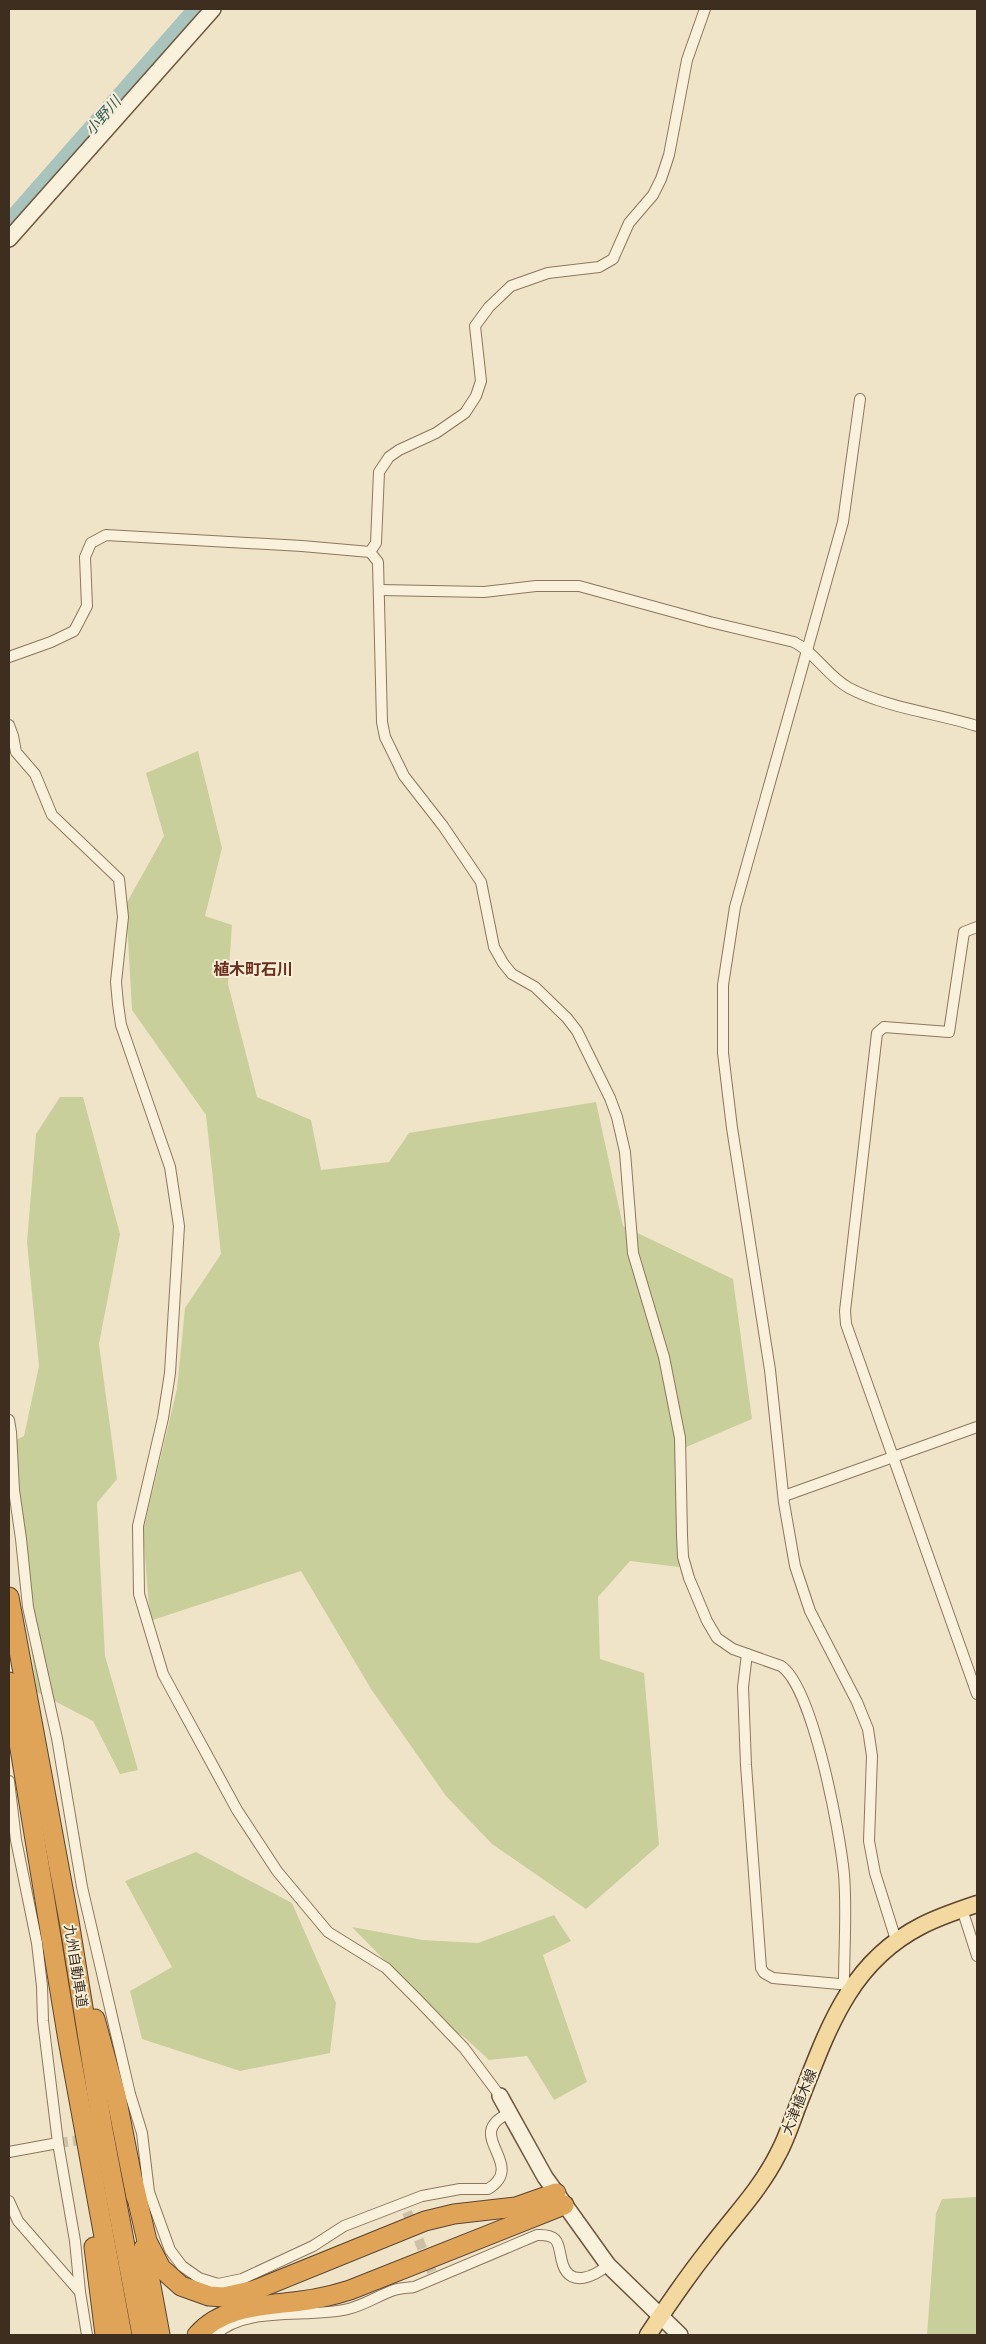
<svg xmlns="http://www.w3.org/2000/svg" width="986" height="2344" font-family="Lora,'Noto Sans JP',serif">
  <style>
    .green { fill: #c9cf9b }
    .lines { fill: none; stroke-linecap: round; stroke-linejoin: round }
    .river { stroke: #a9c4bc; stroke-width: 18 }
    .street-tunnel { stroke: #ccc0a6; stroke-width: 10; stroke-dasharray: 10 5; stroke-linecap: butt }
    .street-casing { stroke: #8d765c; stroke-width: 12 }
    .secondary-casing { stroke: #6f573f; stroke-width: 18 }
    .primary-casing { stroke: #5b4430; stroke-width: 19 }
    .highway-casing { stroke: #5b4430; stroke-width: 21 }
    .street { stroke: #faf1dc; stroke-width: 10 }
    .secondary { stroke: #faf1dc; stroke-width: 15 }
    .primary { stroke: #f3d9a0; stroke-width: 16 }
    .highway { stroke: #e0a458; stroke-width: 19 }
    .labels { text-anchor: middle; stroke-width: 4; stroke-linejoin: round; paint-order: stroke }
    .street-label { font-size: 14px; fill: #3d2e20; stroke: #f7eed8 }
    .water-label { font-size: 15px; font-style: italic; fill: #2f5d5a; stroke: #f7eed8 }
    .quarter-label { font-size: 16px; font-weight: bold; fill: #6b2e1e; stroke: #f7eed8 }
  </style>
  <rect width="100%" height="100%" fill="#f0e4c8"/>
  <!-- green -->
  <g class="green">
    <path d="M198 751 222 848 205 916 232 925 228 984 257 1097 311 1120 321 1170 389 1162 409 1133 596 1102 623 1226 733 1279 752 1419 677 1451 679 1567 630 1561 598 1597 600 1659 644 1673 659 1845 586 1909 492 1844 446 1796 371 1689 301 1571 150 1621 143 1531 177 1389 185 1308 221 1254 206 1115 132 1010 126 904 164 836 146 773Z"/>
    <path d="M60 1097H83L120 1234 99 1344 117 1479 97 1503 105 1656 138 1770 120 1774 93 1721 37 1692 9 1488V1443L24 1436 39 1366 27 1242 36 1134Z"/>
    <path d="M196 1852 292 1903 336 2003 330 2053 240 2071 142 2039 130 1991 172 1967 125 1881Z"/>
    <path d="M554 1915 571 1941 543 1955 587 2082 554 2100 527 2056 489 2060 464 2037 454 2031 352 1927 423 1940 478 1943Z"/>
    <path d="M977 2197V2335H927L936 2213 942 2199Z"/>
  </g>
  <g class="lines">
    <!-- river -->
    <path class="river" d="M9 223 197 9"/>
    <!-- street-tunnel -->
    <g class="street-tunnel">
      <path d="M58 2143 89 2139"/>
      <path d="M407 2212 432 2272"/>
    </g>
    <defs>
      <g id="street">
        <path d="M860 399 843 522 735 907 723 985V1053L732 1128 770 1370 784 1503 795 1566 810 1611 857 1702 868 1729 872 1756 869 1841 875 1873 896 1940"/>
        <path d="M370 552 376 543 379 472 389 457 399 450 436 433 465 413 476 396 481 381 475 326 489 307 511 286 548 273 599 267 613 259 629 223 653 195 661 179 669 155 687 60 705 9"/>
        <path d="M380 590 484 592 536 586H579L710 622 794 642C816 653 827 676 849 688 887 708 936 713 977 726"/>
        <path d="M9 657 51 642 74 631 87 606 85 557 91 543 106 535 302 546 370 552 378 562 382 722 385 737 404 776 443 826 481 882 494 947 503 963 512 974 535 987 567 1018 577 1031 610 1098 617 1117 625 1152 633 1253 664 1357 680 1438 682 1535 683 1557 689 1578 707 1621 717 1638 733 1649 781 1666C813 1687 840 1833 844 1874 847 1910 844 1948 844 1984"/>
        <path d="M9 725 13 736 16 752 35 774 52 815 119 879 123 917 116 982 118 1004 121 1025 170 1167 179 1226 170 1373 163 1418 138 1526 139 1594 163 1674 237 1810 277 1871 328 1932 386 1968 418 2000 464 2048 500 2096"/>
        <path d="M977 927 964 932 949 1032 884 1027 877 1033 845 1311 846 1324 977 1694"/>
        <path d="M9 1420 11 1432 14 1490 21 1539 28 1607 57 1738 82 1887 130 2094 142 2133 149 2192 170 2250 182 2266 199 2278 218 2284 242 2279 313 2246 344 2226 422 2196 460 2189H488C529 2164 460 2134 510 2113"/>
        <path d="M784 1496 977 1427"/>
        <path d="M747 1654 743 1687 746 1765 761 1968 764 1973 773 1978 850 1985"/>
        <path d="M9 1781 16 1840 37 1943 42 1986 43 2021 58 2143 75 2241 80 2292 87 2335"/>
        <path d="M962 1909 977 1956"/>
        <path d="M9 2152 58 2143"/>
        <path d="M9 2201 18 2221 80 2292"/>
        <path d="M215 2335C247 2305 307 2319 348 2309 365 2305 379 2295 394 2290 400 2288 408 2288 414 2287L537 2235C563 2234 557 2247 563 2265 571 2288 595 2276 608 2265"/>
      </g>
      <g id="secondary">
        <path d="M9 239 213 9"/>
        <path d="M500 2096 545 2177 608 2265 680 2335"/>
      </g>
      <path id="primary" d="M648 2335C667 2306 687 2277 709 2249 733 2217 760 2190 778 2154 788 2136 794 2114 802 2095 829 2026 851 1962 921 1926 938 1917 959 1910 977 1904"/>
      <g id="highway">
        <path d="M9 1597 69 1921 102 2125 142 2335"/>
        <path d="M9 1682 68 2040 122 2335"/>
        <path d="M95 2019 116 2096 136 2197"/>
        <path d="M134 2185 147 2241 161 2268 181 2286 209 2296 224 2297 255 2290 425 2221 454 2214 516 2207 556 2193"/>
        <path d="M94 2247 105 2335"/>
        <path d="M144 2248 160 2335"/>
        <path d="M197 2335C224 2305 264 2306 301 2301 318 2299 334 2295 350 2290L564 2205"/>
      </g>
    </defs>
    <!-- street casing -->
    <use href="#street" class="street-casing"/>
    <!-- secondary casing -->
    <use href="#secondary" class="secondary-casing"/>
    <!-- primary casing -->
    <use href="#primary" class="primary-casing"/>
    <!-- highway casing -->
    <use href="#highway" class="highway-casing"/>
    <!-- street -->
    <use href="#street" class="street"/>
    <!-- secondary -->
    <use href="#secondary" class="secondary"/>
    <!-- primary -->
    <use href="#primary" class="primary"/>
    <!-- highway -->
    <use href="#highway" class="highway"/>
  </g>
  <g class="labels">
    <!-- street labels -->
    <g class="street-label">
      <text transform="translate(76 1966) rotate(81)" y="5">九州自動車道</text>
      <text transform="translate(799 2102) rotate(-68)" y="5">大津植木線</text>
    </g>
    <!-- water labels -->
    <g class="water-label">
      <text transform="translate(103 116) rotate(-49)" y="5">小野川</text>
    </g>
    <!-- quarter labels -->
    <g class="quarter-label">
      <text x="253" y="975">植木町石川</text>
    </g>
  </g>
  <!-- border -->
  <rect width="986" height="2344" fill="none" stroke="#3d2e20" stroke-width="20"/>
</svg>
